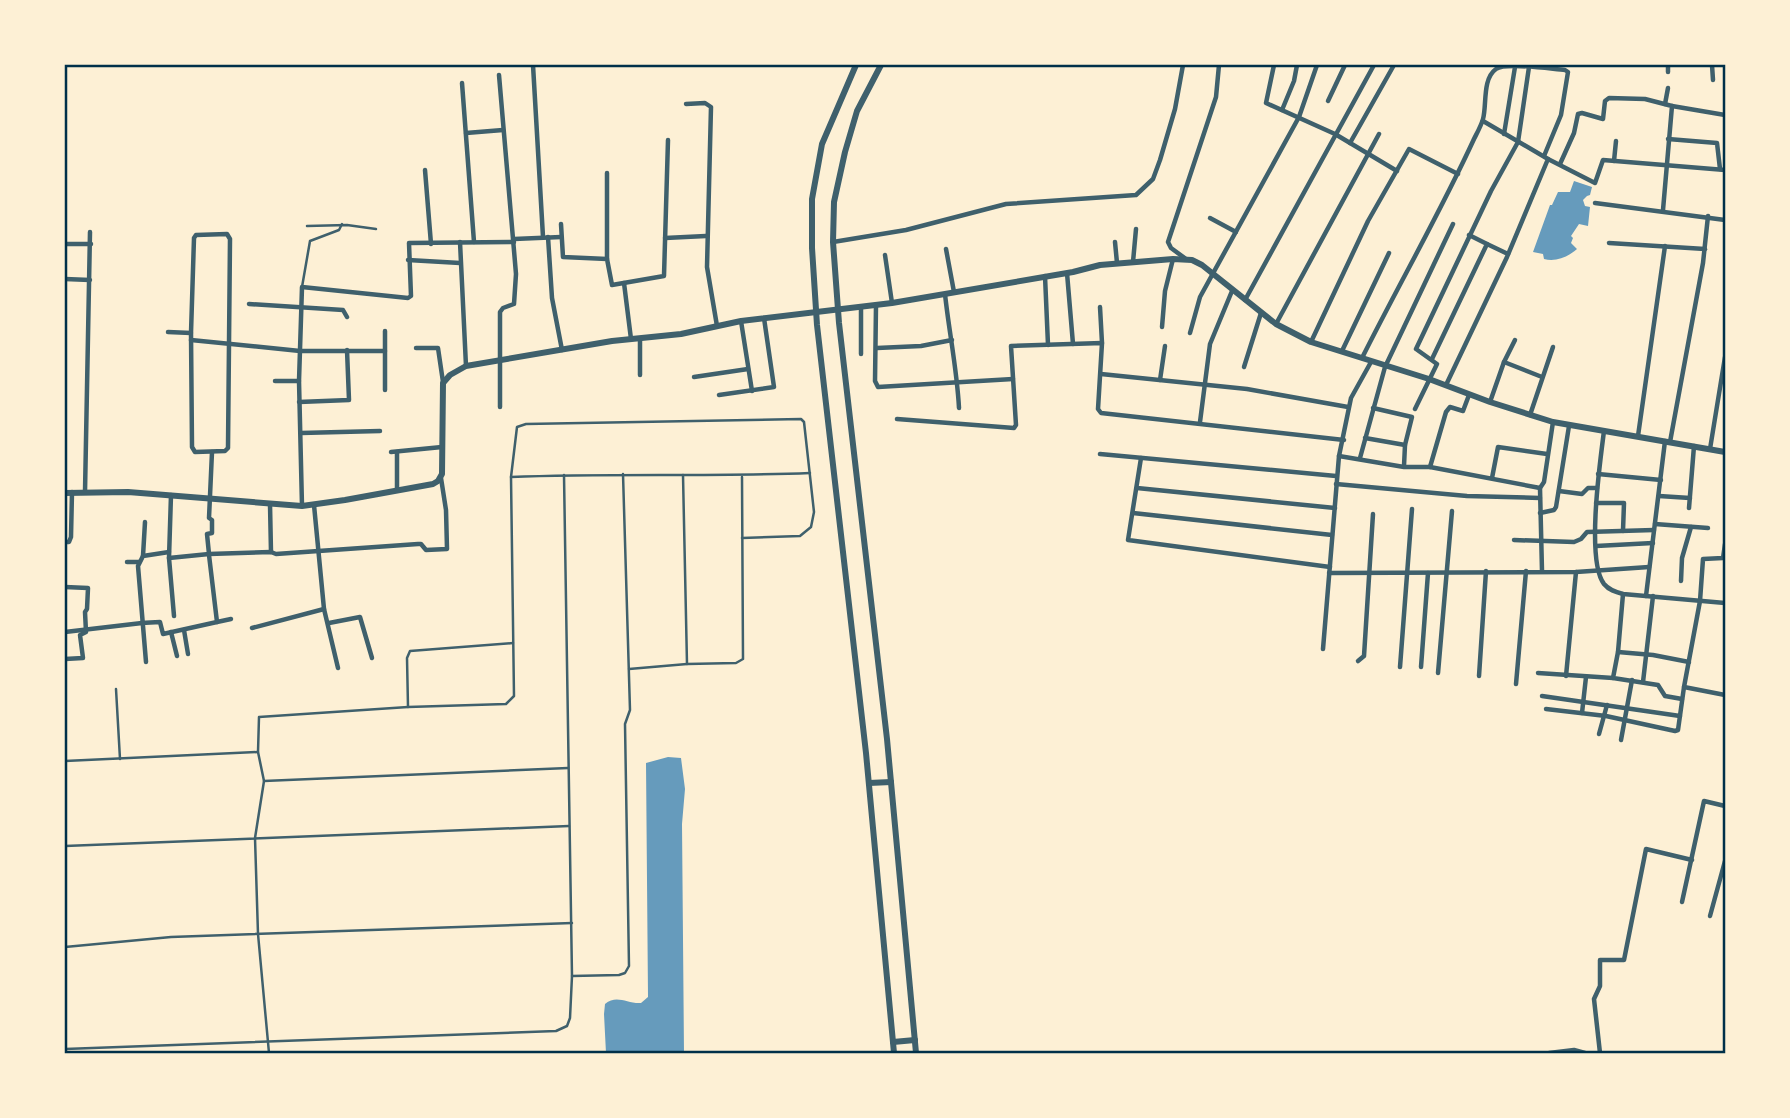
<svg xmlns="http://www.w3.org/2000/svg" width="1790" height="1118" font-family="'Exo 2',sans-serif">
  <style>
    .water { fill: #669bbc }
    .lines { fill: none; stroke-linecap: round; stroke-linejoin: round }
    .service { stroke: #3f606c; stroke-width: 2.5 }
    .minor { stroke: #3f606c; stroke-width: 4.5 }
    .tertiary { stroke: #3f606c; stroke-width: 6 }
    .neatline { fill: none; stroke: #003049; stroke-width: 2.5 }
  </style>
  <rect width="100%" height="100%" fill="#fdf0d5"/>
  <!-- water -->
  <g class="water">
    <path d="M1574 181 1592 187 1590 195 1587 196 1583 200 1585 206 1590 207 1588 226 1579 224 1571 236 1573 238 1571 243 1577 249C1568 257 1556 262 1544 259L1543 254 1533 252 1550 205H1552L1558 192H1570Z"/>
    <path d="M668 757 681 758 685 789 682 824 684 1053H606L604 1014 605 1004C617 994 627 1004 641 1003L648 997 646 763Z"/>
  </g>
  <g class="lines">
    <!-- service -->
    <g class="service">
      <path d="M307 226 347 225 376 229"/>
      <path d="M302 287 310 241 339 230 342 224"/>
      <path d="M683 475 687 664"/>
      <path d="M511 477C611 473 710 477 810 473"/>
      <path d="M629 669 687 664 736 663 743 659 742 477"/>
      <path d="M116 689 120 759"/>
      <path d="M408 707 407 658 410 651 513 643"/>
      <path d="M65 761 258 752"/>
      <path d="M264 781 568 768"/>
      <path d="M65 846 569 826"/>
      <path d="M65 947 171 937 572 923"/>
      <path d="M572 976 619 975 625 973 629 966 625 724 630 710 623 474"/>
      <path d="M65 1049 556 1031 567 1026 570 1018 572 976 564 475"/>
      <path d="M269 1053 258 934 255 838 264 781 258 752 259 717 408 707 506 704 514 696 511 477 517 427 526 424 801 419 804 422 814 512 811 527 800 536 742 538"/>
    </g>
    <!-- minor -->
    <g class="minor">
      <path d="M533 65 543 237"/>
      <path d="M1274 65 1266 103 1335 134 1397 171"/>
      <path d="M1668 65V72"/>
      <path d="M1712 65 1713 80"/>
      <path d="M499 75 516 274 514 304 503 308 500 312V407"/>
      <path d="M462 83 474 242"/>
      <path d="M1328 101 1345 65"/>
      <path d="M686 104 705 103 711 107 707 267 717 326"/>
      <path d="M1665 104 1668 88"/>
      <path d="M1672 106 1725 115"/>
      <path d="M1282 110 1294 81 1297 65"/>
      <path d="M466 133 503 130"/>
      <path d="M1504 134 1515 67"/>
      <path d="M1668 139 1717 143 1720 169"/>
      <path d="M1350 143 1394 65"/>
      <path d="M1548 159 1595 183 1603 160 1725 170"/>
      <path d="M1614 161 1616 141"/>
      <path d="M1560 164 1574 133 1578 114 1582 113 1603 119 1605 101 1609 98 1645 99 1672 106 1663 210"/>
      <path d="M425 170 431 244"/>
      <path d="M607 173V259"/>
      <path d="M1595 203 1725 220"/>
      <path d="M1210 218 1236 232"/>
      <path d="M561 224 563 257 607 259 612 285 664 276 668 140"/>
      <path d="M227 234 230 239 228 448 225 451 195 452 192 447 191 333 194 238 196 235Z"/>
      <path d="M548 237 552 298 562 350"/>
      <path d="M665 238 706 236"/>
      <path d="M514 239 561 237"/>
      <path d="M460 242 466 366"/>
      <path d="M833 242 906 230 1006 204 1136 195 1153 179 1160 160 1175 109 1183 65"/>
      <path d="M1115 242 1117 263"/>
      <path d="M1609 243 1705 249"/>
      <path d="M65 244H91"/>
      <path d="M1487 244 1508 254"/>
      <path d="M946 249 954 292"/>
      <path d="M885 255 892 303"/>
      <path d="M1186 259 1171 248 1168 242 1216 97 1219 65"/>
      <path d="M408 260 460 263"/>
      <path d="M1133 262 1136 229"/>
      <path d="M1067 273 1073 344"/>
      <path d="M1045 276 1048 345"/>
      <path d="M65 279 90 280"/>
      <path d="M624 283 631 339"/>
      <path d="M945 294C949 332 957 369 959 408"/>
      <path d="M1245 300 1374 65"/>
      <path d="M249 304 343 310 347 317"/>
      <path d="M876 305 875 381 878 387 1013 379"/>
      <path d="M861 307V354"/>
      <path d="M1100 307 1102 343"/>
      <path d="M741 321 752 391"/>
      <path d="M1276 324 1379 134"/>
      <path d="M1162 327 1165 291 1173 259"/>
      <path d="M168 332 191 333"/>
      <path d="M1190 333 1200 297 1299 117 1317 65"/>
      <path d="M191 340 300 351H385"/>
      <path d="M1311 342 1368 221 1409 149 1458 174"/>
      <path d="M416 348H438L443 382"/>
      <path d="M877 348 921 346 952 340"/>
      <path d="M1342 351 1389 253"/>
      <path d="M1362 358C1399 284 1440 213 1474 139 1477 133 1481 126 1483 119 1487 105 1482 79 1496 69 1506 62 1551 69 1565 70L1568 72 1561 115 1544 156"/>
      <path d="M1432 359 1487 244 1469 235"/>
      <path d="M1504 362 1542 377"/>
      <path d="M1244 367 1261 313"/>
      <path d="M1101 374 1247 389 1348 407"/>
      <path d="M640 375V339"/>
      <path d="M694 377 748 369"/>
      <path d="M1160 380 1165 346"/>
      <path d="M275 381H299"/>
      <path d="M1446 385 1507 257 1548 159 1483 121"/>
      <path d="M385 390V331"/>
      <path d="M719 395 774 387 764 318"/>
      <path d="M299 402 349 400 347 350"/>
      <path d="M1490 402 1504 362 1515 340"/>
      <path d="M1373 408 1412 417 1405 445 1404 466"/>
      <path d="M1415 409 1437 364 1416 349 1491 191 1518 142 1529 67"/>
      <path d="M1530 415 1553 347"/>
      <path d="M897 419 1014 428 1016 425 1011 346 1102 343 1098 409 1101 413 1344 440"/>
      <path d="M1200 422 1210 344 1232 291"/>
      <path d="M1604 431C1600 462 1586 561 1604 584 1609 590 1615 592 1623 594L1725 603"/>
      <path d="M301 433 380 431"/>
      <path d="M1638 436 1665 246"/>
      <path d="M1365 438 1405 445"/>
      <path d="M1670 442 1703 263 1708 216"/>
      <path d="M1710 449 1725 357"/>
      <path d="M391 452 442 447"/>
      <path d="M1100 454 1336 476"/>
      <path d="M1339 456 1404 467H1430L1540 488"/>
      <path d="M1141 458 1128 540 1330 567"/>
      <path d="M1360 458 1385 367 1453 224"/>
      <path d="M1430 467 1446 412 1450 407 1463 411 1469 395"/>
      <path d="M1598 474 1661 480"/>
      <path d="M1492 478 1498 447 1547 454"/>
      <path d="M1336 484 1467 496 1540 498"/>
      <path d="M1137 488 1335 508"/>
      <path d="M397 489V452"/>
      <path d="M1559 491 1582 494 1588 488H1597"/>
      <path d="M85 492 90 232"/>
      <path d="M171 495 169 558 174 616"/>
      <path d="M1659 496 1690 498"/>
      <path d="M1596 503H1624L1623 531"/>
      <path d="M270 504 271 552"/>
      <path d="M314 505 324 609 338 668"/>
      <path d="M302 506 299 381 302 287 408 298 411 296 409 243 514 242"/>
      <path d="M1689 508 1694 446"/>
      <path d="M1133 513 1332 535"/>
      <path d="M1540 513 1554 510 1556 507 1569 426"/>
      <path d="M1655 524 1708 528"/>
      <path d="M1514 540 1574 542 1581 539 1587 532 1654 530"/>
      <path d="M65 542H69L71 537 72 492"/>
      <path d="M1596 546 1653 543"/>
      <path d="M209 554 207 534 212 533V520L209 518 212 452"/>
      <path d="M143 556 145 522"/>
      <path d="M169 558 209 554 271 552 276 554 418 544H421L426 550 447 549 446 510 441 478"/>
      <path d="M127 562H139"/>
      <path d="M1542 571 1540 488 1544 482 1553 422"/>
      <path d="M1329 573 1576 572 1649 567"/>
      <path d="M1681 581 1682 558 1691 527"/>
      <path d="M65 587 88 588 87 609 85 612 86 632 80 635 83 658 65 659"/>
      <path d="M1623 594 1618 652 1613 678 1658 685 1665 696 1682 699"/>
      <path d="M1646 596 1665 441"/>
      <path d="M217 622 231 619"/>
      <path d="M141 623 160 622 163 634 217 622 209 555"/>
      <path d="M329 623 360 617 372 658"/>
      <path d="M252 628 324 609"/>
      <path d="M184 630 188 654"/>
      <path d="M65 632 142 623"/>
      <path d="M171 632 177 656"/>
      <path d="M1323 649 1339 456 1351 398 1371 362"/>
      <path d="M1618 652 1653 655 1689 662"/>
      <path d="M1358 661 1364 656 1373 514"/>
      <path d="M146 662 138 566 143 556 169 552"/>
      <path d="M1400 667 1412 509"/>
      <path d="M1421 667 1428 573"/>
      <path d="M1438 673 1452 511"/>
      <path d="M1538 673 1613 678"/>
      <path d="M1479 676 1486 571"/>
      <path d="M1566 676 1576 572"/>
      <path d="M1643 682 1653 596"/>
      <path d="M1516 684 1526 571"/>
      <path d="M1684 687 1700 601 1703 559 1723 558 1725 544"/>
      <path d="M1542 696 1680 716"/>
      <path d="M1546 709 1606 716 1675 731 1678 730 1684 687 1725 695"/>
      <path d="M1582 713 1586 677"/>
      <path d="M1599 734 1607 705"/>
      <path d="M1621 740 1632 680"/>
      <path d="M1682 902 1704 801 1725 806"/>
      <path d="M1710 916 1725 861"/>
      <path d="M1549 1053 1574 1050 1585 1053"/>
      <path d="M1600 1053 1594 999 1600 986V960H1624L1646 849 1692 860"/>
    </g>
    <!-- tertiary -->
    <g class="tertiary">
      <path d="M856 65 822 144 812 199V248L817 325 866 753 894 1053"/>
      <path d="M881 65 857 111 845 152 834 202 833 242 839 323 887 739 916 1053"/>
      <path d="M65 493 128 492 302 506 345 500 433 484 438 481 442 474 443 383 450 375 466 366 612 341 681 334 741 321 892 303 1073 272 1100 265 1173 259 1192 260 1202 265 1276 324 1311 342 1429 379 1490 402 1553 422 1725 452"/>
      <path d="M869 783 891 782"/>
      <path d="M893 1042 915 1040"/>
    </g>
  </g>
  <!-- border -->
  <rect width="1790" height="1118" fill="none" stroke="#fdf0d5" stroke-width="133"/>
  <rect x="66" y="66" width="1658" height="986" class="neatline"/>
</svg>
